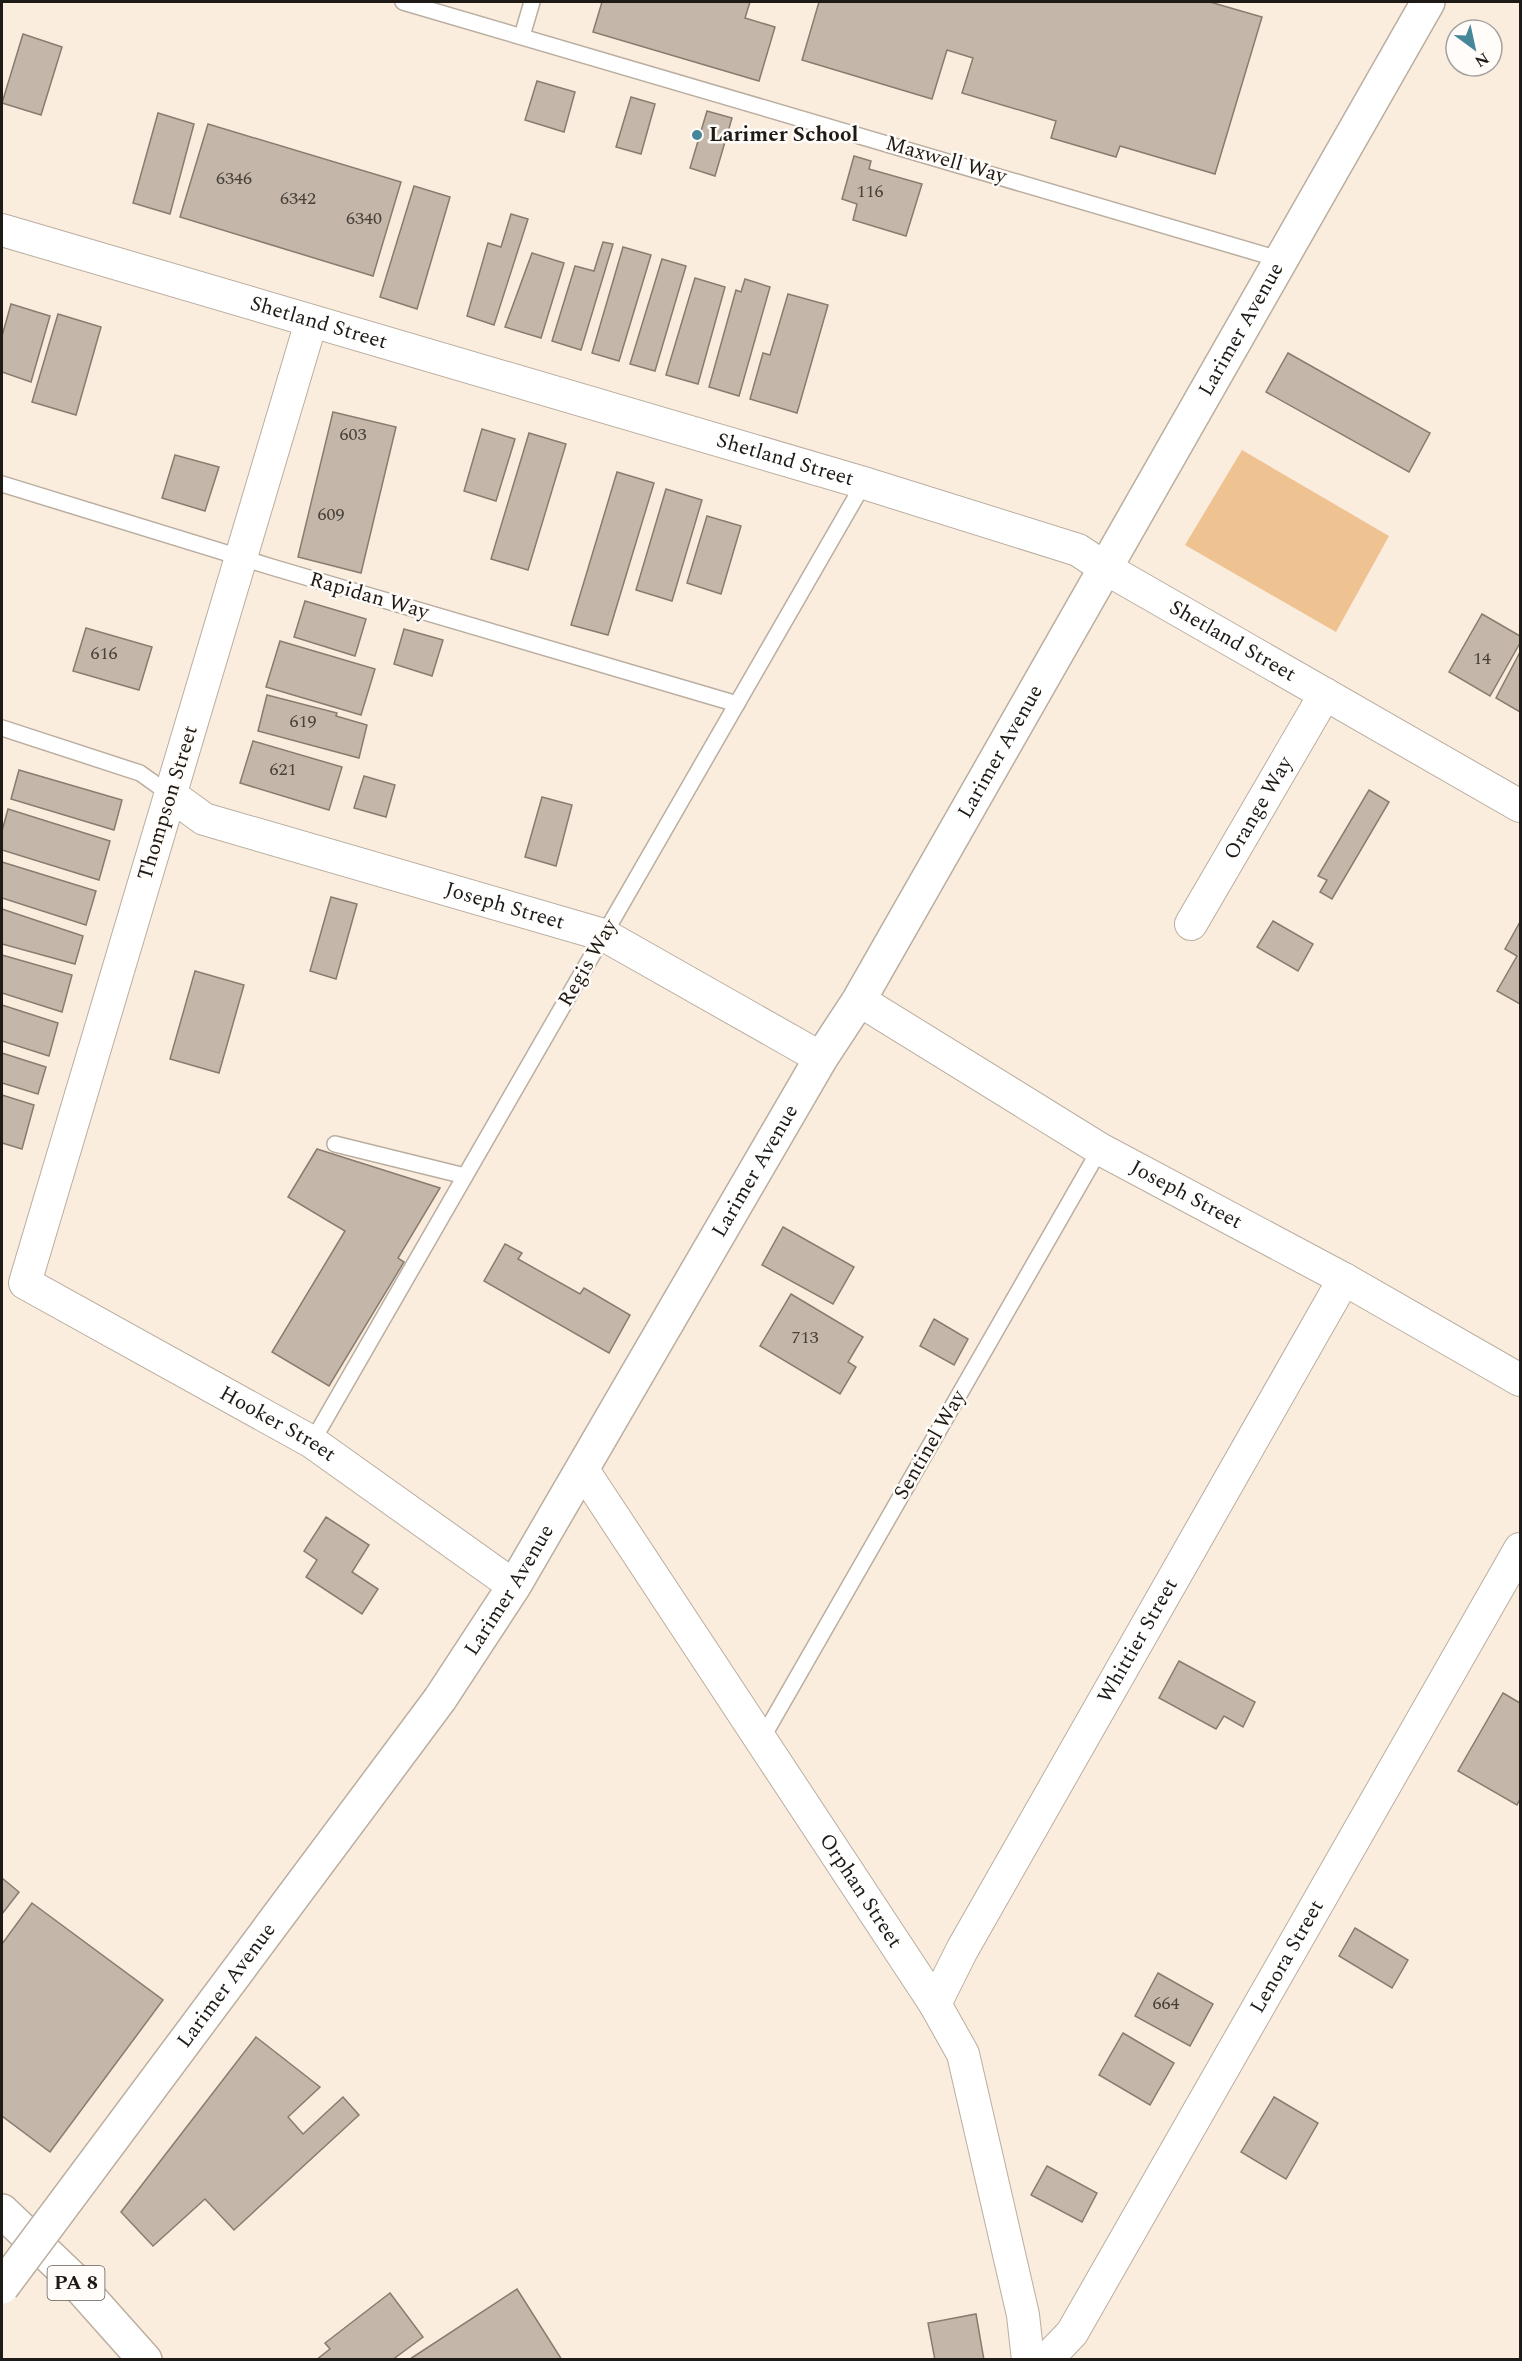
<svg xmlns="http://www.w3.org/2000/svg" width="1522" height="2361" font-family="Spectral,serif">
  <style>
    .green { fill: #efc292 }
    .building { fill: #c4b7a9; stroke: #887c6f; stroke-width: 1.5 }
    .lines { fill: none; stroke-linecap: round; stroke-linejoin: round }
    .lane-casing { stroke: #baaea0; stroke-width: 18 }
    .street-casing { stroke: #baaea0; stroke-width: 34 }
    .secondary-casing { stroke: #baaea0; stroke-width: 36 }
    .highway-casing { stroke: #baaea0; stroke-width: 36 }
    .lane { stroke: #fff; stroke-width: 15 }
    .street { stroke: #fff; stroke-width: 32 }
    .secondary { stroke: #fff; stroke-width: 33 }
    .highway { stroke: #fff; stroke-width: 33 }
    .secondary-bridge-casing { stroke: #baaea0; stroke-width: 36; stroke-linecap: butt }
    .secondary-bridge { stroke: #fff; stroke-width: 33 }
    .poi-dot { fill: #458699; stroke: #fffcf9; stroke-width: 2 }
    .labels { text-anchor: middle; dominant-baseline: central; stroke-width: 5; stroke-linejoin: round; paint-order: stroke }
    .number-label { font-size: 18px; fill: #48413a }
    .shield { fill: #fffcf9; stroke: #625e59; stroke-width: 1.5 }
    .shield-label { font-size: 20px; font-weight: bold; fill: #1e1a15 }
    .poi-label { font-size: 21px; font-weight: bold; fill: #1e1a15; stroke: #fffcf9; text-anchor: start }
    .street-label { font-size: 21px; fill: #1e1a15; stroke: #fffcf9 }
  </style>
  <rect width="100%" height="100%" fill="#faedde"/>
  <!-- green -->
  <path class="green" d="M1242 450 1389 536 1336 632 1185 545Z"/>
  <!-- building -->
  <g class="building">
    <path d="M602 2H750L745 18 775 27 759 81 593 32Z"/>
    <path d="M819 2H1210L1262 17 1215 174 1120 146 1116 157 1051 138 1056 121 962 93 973 58 947 50 932 99 802 60Z"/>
    <path d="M23 34 62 47 41 115 2 103Z"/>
    <path d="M537 81 575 92 564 132 525 120Z"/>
    <path d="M631 97 655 104 641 154 616 147Z"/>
    <path d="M707 111 732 118 715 176 690 168Z"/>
    <path d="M158 113 194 124 170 214 133 203Z"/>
    <path d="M208 124 401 182 373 276 180 217Z"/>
    <path d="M854 156 871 161 869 169 922 184 906 236 853 220 857 204 842 199Z"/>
    <path d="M414 186 450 197 417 309 380 297Z"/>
    <path d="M511 214 528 219 494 325 467 316 488 243 501 247Z"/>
    <path d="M603 242 613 244 581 350 552 341 575 266 594 271Z"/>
    <path d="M623 247 651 255 619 361 592 353Z"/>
    <path d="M532 253 564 263 541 338 505 327Z"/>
    <path d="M662 259 686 266 655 371 630 364Z"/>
    <path d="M695 278 725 287 698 384 666 375Z"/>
    <path d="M745 279 770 287 739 396 709 387 736 290 741 292Z"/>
    <path d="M788 294 828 305 797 413 750 399 763 353 770 355Z"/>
    <path d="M11 304 50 316 31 382 2 372V336Z"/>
    <path d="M58 314 101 327 76 415 32 402Z"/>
    <path d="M1288 353 1430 433 1409 472 1266 392Z"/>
    <path d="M333 412 396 427 361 573 298 557Z"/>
    <path d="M482 429 515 439 496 501 464 491Z"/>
    <path d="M529 433 566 444 528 570 491 559Z"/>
    <path d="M175 455 219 467 205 511 162 498Z"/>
    <path d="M617 472 654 483 608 635 571 625Z"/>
    <path d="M666 489 702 500 672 601 636 590Z"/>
    <path d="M707 516 741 526 721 594 687 583Z"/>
    <path d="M305 601 366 619 355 656 294 637Z"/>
    <path d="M1482 614 1520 636V643L1490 696 1449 672Z"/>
    <path d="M86 628 152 647 139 690 73 671Z"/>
    <path d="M404 629 443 640 432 676 394 664Z"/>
    <path d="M280 641 375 669 361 715 266 687Z"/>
    <path d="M1520 652V712L1496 698Z"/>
    <path d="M267 695 337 713 336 716 367 725 359 758 258 731Z"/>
    <path d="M253 741 342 767 329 810 240 783Z"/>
    <path d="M19 770 122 800 114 830 11 799Z"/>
    <path d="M364 776 395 785 386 817 354 808Z"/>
    <path d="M1369 790 1389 802 1332 899 1320 892 1327 880 1318 876Z"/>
    <path d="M542 797 572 805 556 866 525 857Z"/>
    <path d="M8 809 110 841 99 880 2 850V831Z"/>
    <path d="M2 862 96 891 86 925 2 898Z"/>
    <path d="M331 897 357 904 336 979 310 971Z"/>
    <path d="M2 909 83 936 75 964 2 944Z"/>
    <path d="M1273 921 1313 944 1298 971 1257 947Z"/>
    <path d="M1520 922V1004L1497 991 1517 956 1505 949Z"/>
    <path d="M2 955 72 975 62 1012 2 993Z"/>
    <path d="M195 971 244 985 219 1073 170 1059Z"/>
    <path d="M2 1005 58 1023 49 1056 2 1041Z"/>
    <path d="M2 1053 46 1067 38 1094 2 1083Z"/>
    <path d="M2 1095 34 1105 22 1149 2 1143Z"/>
    <path d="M317 1149 440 1188 398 1258 404 1262 329 1386 272 1352 345 1231 288 1197Z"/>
    <path d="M783 1227 854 1267 833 1304 762 1265Z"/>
    <path d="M505 1244 522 1253 518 1259 580 1294 584 1288 630 1315 609 1353 484 1281Z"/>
    <path d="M791 1294 863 1337 848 1362 856 1367 840 1394 760 1346Z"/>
    <path d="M934 1319 968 1339 954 1365 920 1346Z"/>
    <path d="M326 1517 369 1545 352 1572 378 1589 362 1614 306 1577 317 1560 304 1551Z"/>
    <path d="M1179 1661 1255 1702 1243 1727 1224 1716 1216 1729 1159 1698Z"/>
    <path d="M1503 1693 1520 1703V1799L1517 1805 1458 1771Z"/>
    <path d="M2 1878 19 1892 2 1914Z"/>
    <path d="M32 1903 163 2000 50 2152 2 2116V1944Z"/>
    <path d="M1355 1928 1408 1960 1392 1988 1339 1956Z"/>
    <path d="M1158 1973 1213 2004 1190 2046 1135 2016Z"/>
    <path d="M1123 2033 1174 2063 1150 2105 1099 2075Z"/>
    <path d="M256 2037 320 2087 288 2117 303 2134 343 2097 359 2115 234 2230 205 2199 153 2246 121 2212Z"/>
    <path d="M1274 2097 1318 2123 1286 2179 1241 2152Z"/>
    <path d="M1047 2166 1097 2193 1082 2222 1031 2195Z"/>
    <path d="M517 2289 562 2360H410V2359Z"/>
    <path d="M390 2293 423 2337 392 2360H316L330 2349 325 2343Z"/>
    <path d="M976 2314 984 2360H935L928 2323Z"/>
  </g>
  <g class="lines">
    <!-- lane casing -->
    <g class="lane-casing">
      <g id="lane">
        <path d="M403 2 1282 260"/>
        <path d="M522 36 532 2"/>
        <path d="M2 484 275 568 737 704"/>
        <path d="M2 728 140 773 171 795"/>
        <path d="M335 1144 465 1176"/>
        <path d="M312 1442 864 483"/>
        <path d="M760 1742 1100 1149"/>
      </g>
    </g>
    <!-- street casing -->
    <g class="street-casing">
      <g id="street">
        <path id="s1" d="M2 230 864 483 1078 550 1105 568 1520 806"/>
        <path id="s2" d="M311 322 25 1283 312 1442 514 1586"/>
        <path id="s3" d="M171 795 204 819 604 935 821 1058"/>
        <path id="s4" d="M1191 924 1325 694"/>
        <path id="s5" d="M859 1000 1100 1149 1344 1279 1520 1380"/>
        <path id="s6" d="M583 1470 935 2004 963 2054 1023 2315 1028 2360"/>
        <path id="s7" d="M935 2004 962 1950 1344 1279"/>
        <path id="s8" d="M1046 2360 1072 2333 1520 1549"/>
      </g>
    </g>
    <!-- secondary casing -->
    <g class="secondary-casing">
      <g id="secondary">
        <path id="s9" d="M440 1699 514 1586 821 1058 859 1000 1428 2"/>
      </g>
    </g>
    <!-- highway casing -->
    <g class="highway-casing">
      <path id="highway" d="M2 2211 72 2278 145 2360"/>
    </g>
    <!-- lane -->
    <use href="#lane" class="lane"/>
    <!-- street -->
    <use href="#street" class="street"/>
    <!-- secondary -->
    <use href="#secondary" class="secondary"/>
    <!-- highway -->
    <use href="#highway" class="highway"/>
    <!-- secondary-bridge casing -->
    <g class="secondary-bridge-casing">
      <g id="secondary-bridge">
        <path id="s10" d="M2 2287 440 1699"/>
      </g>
    </g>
    <!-- secondary-bridge -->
    <use href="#secondary-bridge" class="secondary-bridge"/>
  </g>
  <!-- markers -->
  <circle class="poi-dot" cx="697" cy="135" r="6"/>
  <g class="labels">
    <!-- number labels -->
    <g class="number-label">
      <text x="234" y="178">6346</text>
      <text x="870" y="191">116</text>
      <text x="298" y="198">6342</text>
      <text x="364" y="218">6340</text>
      <text x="353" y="434">603</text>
      <text x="331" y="514">609</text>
      <text x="104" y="653">616</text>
      <text x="1482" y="658">14</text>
      <text x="303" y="721">619</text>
      <text x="283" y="769">621</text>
      <text x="805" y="1337">713</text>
      <text x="1166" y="2003">664</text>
    </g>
    <!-- shield labels -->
    <rect class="shield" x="47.5" y="2266" width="57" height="34" rx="4.5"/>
    <g class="shield-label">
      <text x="76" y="2283">PA 8</text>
    </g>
    <!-- poi labels -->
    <g class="poi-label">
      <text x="709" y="135">Larimer School</text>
    </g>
    <!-- street labels -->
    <g class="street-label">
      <text transform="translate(946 160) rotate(16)">Maxwell Way</text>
      <text stroke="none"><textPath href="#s1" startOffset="330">Shetland Street</textPath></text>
      <text stroke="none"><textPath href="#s9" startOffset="1587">Larimer Avenue</textPath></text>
      <text stroke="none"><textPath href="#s1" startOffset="816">Shetland Street</textPath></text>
      <text transform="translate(369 596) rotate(16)">Rapidan Way</text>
      <text stroke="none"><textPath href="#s1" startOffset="1302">Shetland Street</textPath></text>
      <text stroke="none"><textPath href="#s9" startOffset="1101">Larimer Avenue</textPath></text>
      <text transform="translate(168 803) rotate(-73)">Thompson Street</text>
      <text stroke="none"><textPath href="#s4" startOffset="134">Orange Way</textPath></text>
      <text stroke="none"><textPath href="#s3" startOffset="354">Joseph Street</textPath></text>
      <text transform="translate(588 963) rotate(-60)">Regis Way</text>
      <text stroke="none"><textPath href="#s9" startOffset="615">Larimer Avenue</textPath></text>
      <text stroke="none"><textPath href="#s5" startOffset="381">Joseph Street</textPath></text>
      <text stroke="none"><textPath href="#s2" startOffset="1292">Hooker Street</textPath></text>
      <text transform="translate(930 1445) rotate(-60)">Sentinel Way</text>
      <text stroke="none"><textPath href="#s9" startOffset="129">Larimer Avenue</textPath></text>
      <text stroke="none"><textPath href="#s7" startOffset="416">Whittier Street</textPath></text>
      <text stroke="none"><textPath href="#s6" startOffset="504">Orphan Street</textPath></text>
      <text stroke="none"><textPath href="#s8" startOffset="471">Lenora Street</textPath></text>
      <text stroke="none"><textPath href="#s10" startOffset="376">Larimer Avenue</textPath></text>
    </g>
  </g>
  <!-- border -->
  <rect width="1522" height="2361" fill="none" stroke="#1e1a15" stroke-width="6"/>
  <!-- north arrow -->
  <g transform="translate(1474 48) rotate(147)"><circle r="28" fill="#fffcf9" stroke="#a5a29e" stroke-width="1.5"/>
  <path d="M0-4.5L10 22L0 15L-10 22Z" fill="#458699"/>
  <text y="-9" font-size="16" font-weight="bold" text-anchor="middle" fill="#1e1a15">N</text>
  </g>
</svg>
